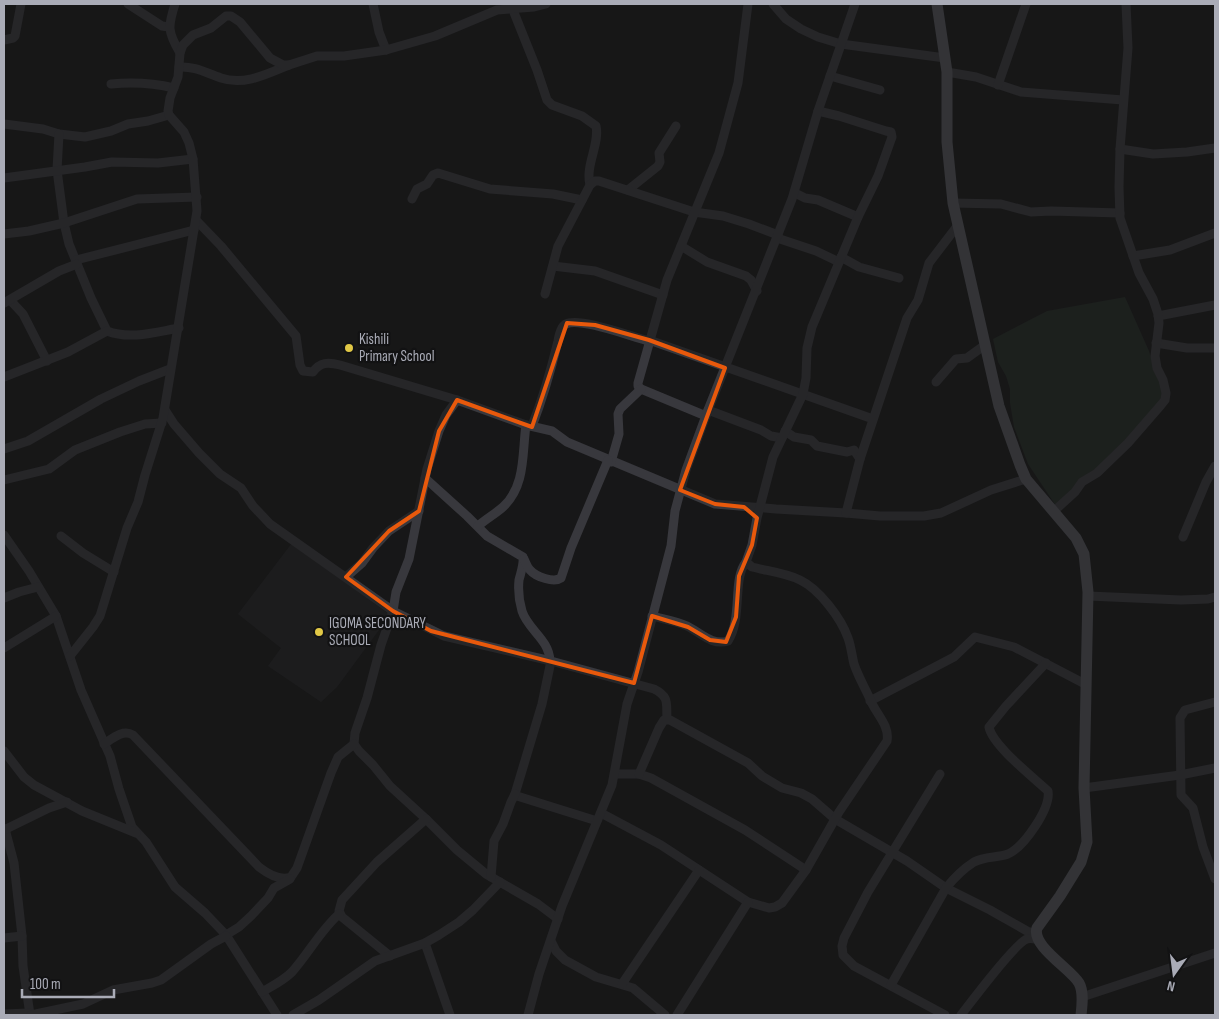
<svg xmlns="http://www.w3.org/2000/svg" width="1219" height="1019" font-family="'Sofia Sans Condensed',sans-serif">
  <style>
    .built { fill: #232325 }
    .green { fill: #232a25 }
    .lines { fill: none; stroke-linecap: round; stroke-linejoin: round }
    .minor { stroke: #38383d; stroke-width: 9 }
    .major { stroke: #54555c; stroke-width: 11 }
    .marked { fill: none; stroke: #e8590c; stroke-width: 4; stroke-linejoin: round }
    .poi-dot { fill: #e1c846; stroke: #121213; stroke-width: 2 }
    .labels { text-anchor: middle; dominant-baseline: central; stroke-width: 4.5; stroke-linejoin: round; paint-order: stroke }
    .poi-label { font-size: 15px; fill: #aaacb7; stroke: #121213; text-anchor: start }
  </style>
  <rect width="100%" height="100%" fill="#171718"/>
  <!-- built -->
  <path class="built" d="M292 543 390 615 337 687 321 702 268 666 281 648 238 614Z"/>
  <!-- green -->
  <path class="green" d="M1125 297 1149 351 1153 365 1166 398 1134 438 1096 469C1083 474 1067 498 1058 509L1028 464 1014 427 1010 403V389L1006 376 998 362 993 339 1047 311Z"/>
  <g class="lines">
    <!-- minor -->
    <g class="minor">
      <path d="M128 4 162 26 169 27"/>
      <path d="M175 4C168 26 167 31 180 53"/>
      <path d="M373 4 379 32 386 50"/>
      <path d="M773 4 786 19 801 29 818 37 841 44 945 58"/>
      <path d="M513 10 537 70 547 100 552 105 582 116 596 126C600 144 585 165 590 185"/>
      <path d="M4 40 13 38 15 36 21 4"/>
      <path d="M179 67C195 66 206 73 221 78 244 86 267 74 289 65"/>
      <path d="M947 72 976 77 1021 92 1123 100"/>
      <path d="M830 76 880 90"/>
      <path d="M111 84C133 82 153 83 174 88"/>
      <path d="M998 85 1026 4"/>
      <path d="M4 124 43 129 59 134 85 137 111 131 128 124 148 121 169 115"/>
      <path d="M59 134 57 170 64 223 69 244 91 298 107 331C130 340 156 332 179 328"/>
      <path d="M1120 149 1153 154 1187 152 1215 148"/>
      <path d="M4 178 85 167 112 162 158 163 193 159"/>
      <path d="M628 190 658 166 660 162 659 153 676 126"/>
      <path d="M795 193 805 198 818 200 858 217"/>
      <path d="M412 199 417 189 427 184 433 175 438 173 490 189 553 194 582 200"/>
      <path d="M953 203 1001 204 1031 212 1051 211 1120 213"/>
      <path d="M196 220 221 246 296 336 300 365 303 371 313 372C320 362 328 362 340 365L457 400 526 425 552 431 567 442 715 504 776 509 846 513 880 516H924L941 513 991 490 1026 479"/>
      <path d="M4 234 29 231 64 223 137 199 197 197"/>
      <path d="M777 238 816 251 839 262"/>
      <path d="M681 246 707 262 746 276 751 280 757 291"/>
      <path d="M1133 256 1170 250 1215 233"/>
      <path d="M841 257 859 267 899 278"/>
      <path d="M76 260 194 230"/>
      <path d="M553 266 595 271 663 295"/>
      <path d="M545 294 558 246 590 185 595 181H599L694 212 723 216 749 224 778 235"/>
      <path d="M10 300 23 314 47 361"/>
      <path d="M4 303 59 271 77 264"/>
      <path d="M1158 316 1215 305"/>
      <path d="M649 340 873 419"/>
      <path d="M1156 343 1187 348H1215"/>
      <path d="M4 377 68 352 107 331"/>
      <path d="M936 382 956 359 967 358 985 345"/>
      <path d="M457 400 446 415 439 431 427 469 409 559 396 592 393 611 381 645 367 698 355 733 354 744 359 751 373 765 390 786 426 819 457 850 486 874 538 904 558 919"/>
      <path d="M165 410 174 424 199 453 220 474 241 488 253 506 270 524 393 611 444 636 551 661 654 689C670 697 666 704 667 719"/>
      <path d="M708 410 761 430 771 436 782 438"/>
      <path d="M706 416 641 389 638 386V383L667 280 719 153 738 83 748 4"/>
      <path d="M532 426C543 398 551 370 558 341 559 335 561 326 566 324 580 317 632 337 649 341"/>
      <path d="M785 431 794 437 811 440 817 446 847 452 854 450 860 459"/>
      <path d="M4 449 28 441 101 399 139 381 170 369"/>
      <path d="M611 462 619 434 618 414 620 409 641 389"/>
      <path d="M425 478 467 516 487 536 523 557C524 564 521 572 519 580 518 590 519 601 522 611 528 630 549 639 550 661"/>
      <path d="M4 480 49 469 75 450 120 432 145 424 162 423"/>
      <path d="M1054 511 1075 492 1082 482 1097 473 1128 443 1161 405 1165 400 1166 393 1163 380 1157 368 1155 356 1159 323 1158 314 1153 299 1139 273 1120 218 1119 187 1120 149 1128 48 1126 4"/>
      <path d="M846 513 860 459 907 318 918 300 929 263 958 225"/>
      <path d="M478 526C486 519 495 514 503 507 526 486 522 453 526 425"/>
      <path d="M4 535 29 571 56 616 81 690 110 756 119 789 132 827 146 842 175 887 205 913 226 935 277 1015"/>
      <path d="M61 536 83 553 114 572"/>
      <path d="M1183 537 1206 482 1215 466"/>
      <path d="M524 559C526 563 527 567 530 570 536 577 554 583 561 578L571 548 608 460"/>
      <path d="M346 577 362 563 373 548 389 531 419 511"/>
      <path d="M1088 596 1181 600 1208 599 1215 597"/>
      <path d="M4 598 19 592 38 587"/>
      <path d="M652 616C663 619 677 621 687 626 701 633 712 646 728 641 743 618 732 579 746 562"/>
      <path d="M4 648 56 616"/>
      <path d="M70 656 93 627 100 616 127 528 138 502 145 475 163 418 197 211 193 159 189 143 184 132 169 115 168 111 170 98 178 77 180 53 183 45 193 35 211 28 226 16H231L240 22 270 58 283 65H289L317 56H344L386 50 435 36 497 10 534 7 546 4"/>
      <path d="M551 661 542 704 515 794 517 796 597 821"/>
      <path d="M870 701 954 657 975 637 1014 647 1085 684"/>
      <path d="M1215 702 1185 710 1180 718 1181 795 1193 808 1203 847 1215 879"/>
      <path d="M104 744C113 738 123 729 133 735L259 867C268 874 280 881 291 877L297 868 331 773 338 757 354 744"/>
      <path d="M4 751 24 777 34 785 82 811 136 833"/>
      <path d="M615 774H639L651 778 745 830 806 870"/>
      <path d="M639 774 659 728 664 720H670L748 763 762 776 782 788 801 793 812 799 835 819 907 861 946 888 990 910 1027 931 1036 934"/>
      <path d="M940 774 868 892 844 938 842 946 843 955 854 966 945 1015"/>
      <path d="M1084 788 1180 775 1215 768"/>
      <path d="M601 813 661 845 748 902 769 908 775 907 782 903 806 870 839 812 887 741C890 725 875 713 870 699 865 688 858 676 854 664 852 656 851 646 848 638 841 618 819 589 800 580 786 573 767 571 752 567L746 562 752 545 757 518 773 457 803 394 806 378 807 348 812 327 858 217 878 176 892 137 891 132 886 131 839 116 818 111"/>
      <path d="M5 829 14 863 22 936 23 966 30 1015"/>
      <path d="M4 830 49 808 67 802"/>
      <path d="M491 877 494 841 503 824 511 802 515 794"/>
      <path d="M226 935 239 927 251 916 268 898 274 888 290 879"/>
      <path d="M4 938 22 936"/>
      <path d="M551 941 556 951 565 960 596 977 633 988 665 1015"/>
      <path d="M425 943 450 1015"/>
      <path d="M390 956 342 917 339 911 342 900 377 862 426 819"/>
      <path d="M622 984 699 870"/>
      <path d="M891 985 946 888C954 878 963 869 974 862 985 856 997 858 1008 854 1024 847 1051 808 1048 791 1034 778 992 745 989 727L1006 706 1046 663"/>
      <path d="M262 992C272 986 283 981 292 972 309 953 320 931 339 914"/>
      <path d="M1082 997 1215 953"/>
      <path d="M4 1014 29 1013"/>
      <path d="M31 1015 83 1004 113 990 152 983 161 980 211 944 226 936"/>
      <path d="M293 1015 319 1000 375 961 425 943 439 935 459 922 473 910 500 882"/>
      <path d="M528 1015 539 974 562 906 612 785 627 704 638 672 671 546 675 511 686 470 708 410 792 199 818 111 855 4"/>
      <path d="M677 1015 748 902"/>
      <path d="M961 1015C971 1002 1015 943 1027 939 1030 938 1035 939 1038 940"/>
    </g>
    <!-- major -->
    <path class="major" d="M937 4 947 72V142L953 203 999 406 1020 465 1026 479 1076 538 1084 554 1088 592 1084 788 1087 842 1081 862 1060 896 1037 928C1031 946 1071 969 1079 983 1084 992 1082 1006 1081 1015"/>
  </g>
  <!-- marked area -->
  <path d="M0 0H1219V1019H0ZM567 323 595 325 649 340 725 368 680 490 715 504 744 507 757 518 752 545 739 576 736 617 726 642 710 640 688 627 652 616 634 683 431 631 393 611 346 577 389 531 419 511 439 431 457 400 532 427Z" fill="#171718" fill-opacity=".55" fill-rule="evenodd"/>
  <path class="marked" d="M567 323 595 325 649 340 725 368 680 490 715 504 744 507 757 518 752 545 739 576 736 617 726 642 710 640 688 627 652 616 634 683 431 631 393 611 346 577 389 531 419 511 439 431 457 400 532 427Z"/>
  <!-- markers -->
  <g class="poi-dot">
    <circle cx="349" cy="348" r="5"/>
    <circle cx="319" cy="632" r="5"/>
  </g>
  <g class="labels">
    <!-- poi labels -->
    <g class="poi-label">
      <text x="359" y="339">Kishili<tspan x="359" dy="17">Primary School</tspan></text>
      <text x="329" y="623">IGOMA SECONDARY<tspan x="329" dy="17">SCHOOL</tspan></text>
    </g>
  </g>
  <!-- border -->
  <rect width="1219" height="1019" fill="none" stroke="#aaacb7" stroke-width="10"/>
  <!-- north arrow -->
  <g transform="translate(1174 974) rotate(194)" stroke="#121213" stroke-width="4" paint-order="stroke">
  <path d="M0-4L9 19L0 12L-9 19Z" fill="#aaacb7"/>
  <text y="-8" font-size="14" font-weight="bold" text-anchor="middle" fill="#aaacb7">N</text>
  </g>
  <!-- scale -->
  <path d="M22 989v8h92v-8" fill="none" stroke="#aaacb7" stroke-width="2.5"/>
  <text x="30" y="989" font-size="15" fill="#aaacb7" stroke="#121213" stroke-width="4" paint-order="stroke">100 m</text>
</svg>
